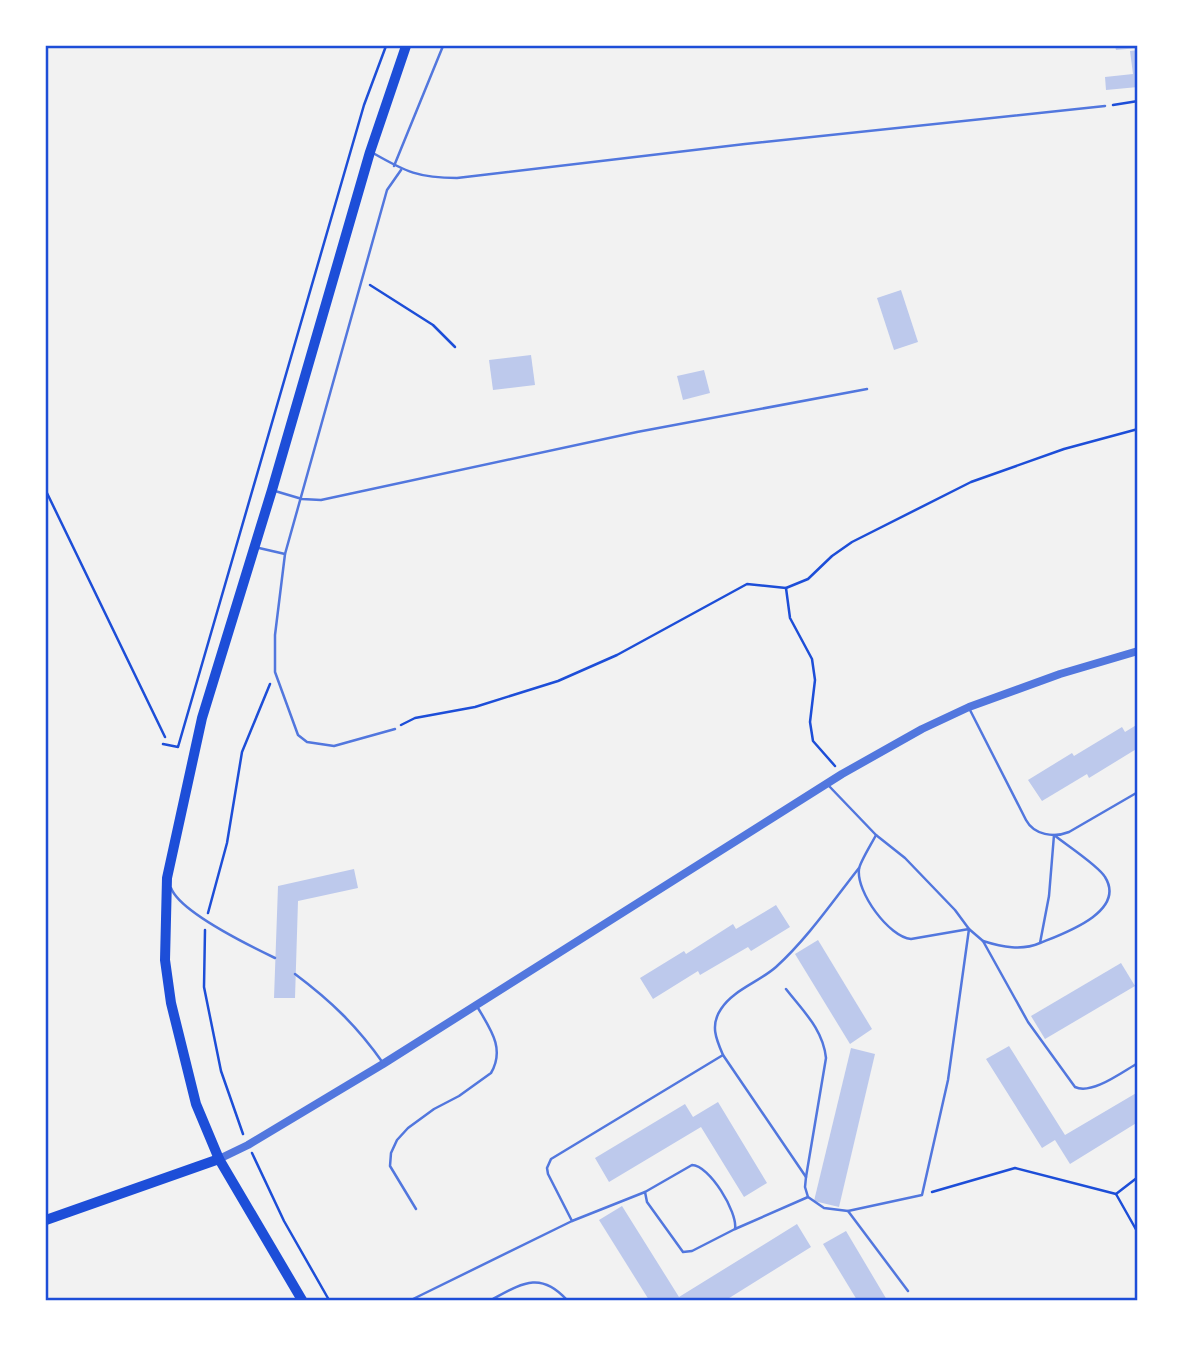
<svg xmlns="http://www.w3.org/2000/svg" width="1183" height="1346" font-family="Lato,sans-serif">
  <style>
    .building { fill: #bdc9ec }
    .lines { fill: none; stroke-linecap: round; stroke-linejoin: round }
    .path { stroke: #1d4ed8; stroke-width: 2.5 }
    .service { stroke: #5277de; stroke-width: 2.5 }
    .tertiary { stroke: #5277de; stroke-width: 8 }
    .primary { stroke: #1d4ed8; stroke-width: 10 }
    .neatline { fill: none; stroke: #1d4ed8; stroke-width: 2.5 }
  </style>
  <rect width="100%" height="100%" fill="#f2f2f2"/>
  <!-- building -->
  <g class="building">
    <path d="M1115 46H1138V48L1116 50Z"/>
    <path d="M1138 50V87L1106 90 1105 77 1133 74 1130 51Z"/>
    <path d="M901 290 918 342 894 350 877 298Z"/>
    <path d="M531 355 535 385 493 390 489 360Z"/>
    <path d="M704 370 710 393 683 400 677 376Z"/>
    <path d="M1138 724V748L1089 778 1087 774 1042 801 1028 780 1072 753 1074 756 1122 727 1125 732Z"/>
    <path d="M354 869 358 888 298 901 295 998H274L278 886Z"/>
    <path d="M776 905 790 927 751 951 748 947 700 975 698 971 653 999 640 978 684 951 686 954 733 924 736 929Z"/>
    <path d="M818 940 872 1029 850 1044 795 954Z"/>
    <path d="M1121 963 1135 986 1045 1039 1031 1016Z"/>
    <path d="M1009 1046 1065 1135 1138 1092V1122L1070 1164 1055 1140 1042 1148 986 1059Z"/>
    <path d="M851 1048 875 1054 839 1207 814 1201Z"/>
    <path d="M718 1102 767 1183 744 1197 701 1127 609 1182 595 1158 685 1104 693 1117Z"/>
    <path d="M622 1206 679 1297 797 1224 811 1247 726 1300H649L599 1220Z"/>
    <path d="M846 1231 887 1300H857L823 1244Z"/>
  </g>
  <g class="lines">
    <!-- path -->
    <g class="path">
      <path d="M1113 105 1138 101"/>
      <path d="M370 285 433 325 455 347"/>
      <path d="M46 491 165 737"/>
      <path d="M786 588 790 618 812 659 815 680 810 722 813 741 835 766"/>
      <path d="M401 725 415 718 475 707 558 681 617 655 747 584 786 588 808 579 832 556 852 542 971 482 1064 449 1138 429"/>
      <path d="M163 744 178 747 364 105 386 46"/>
      <path d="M208 913 227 843 242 752 270 684"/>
      <path d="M205 930 204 987 221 1071 243 1134"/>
      <path d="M252 1153 284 1221 329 1300"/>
      <path d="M932 1192 1015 1168 1116 1194 1138 1177"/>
      <path d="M1116 1194 1138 1233"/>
    </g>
    <!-- service -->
    <g class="service">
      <path d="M373 153C406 172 419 178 457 178L745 144 1105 106"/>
      <path d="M394 166 443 46"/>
      <path d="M275 491 302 499 321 500 637 432 867 389"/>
      <path d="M259 548 285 554 275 635V672L298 735 307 742 334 746 395 729"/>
      <path d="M285 554 387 190 401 170"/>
      <path d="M970 710 1026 820C1034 835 1054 838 1069 832L1138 792"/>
      <path d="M829 786 876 835 905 858 955 910 969 929 983 941 1028 1022 1075 1087C1092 1095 1122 1072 1138 1063"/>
      <path d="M171 888C180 912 250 946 275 958"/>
      <path d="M983 941C1002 947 1022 951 1040 943 1062 934 1127 912 1105 877 1099 866 1065 844 1054 835L1049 896 1040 943"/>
      <path d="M295 974C331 1001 357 1026 383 1063"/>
      <path d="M806 1177 723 1055C716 1039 710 1025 721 1009 733 990 759 982 776 967 807 939 833 901 859 868"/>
      <path d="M645 1192 647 1202 683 1252 692 1251 735 1229"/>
      <path d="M808 1197 824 1208 848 1211 908 1291"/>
      <path d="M416 1209 390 1166 391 1153 397 1140 408 1128 434 1109 459 1096 491 1073C505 1049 491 1030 478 1008"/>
      <path d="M848 1211 922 1195 948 1080 969 929 911 939C889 937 856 892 859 869 860 862 872 843 876 835"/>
      <path d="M572 1221 548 1174 547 1168 551 1159 723 1055"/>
      <path d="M411 1300 572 1221 645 1192 692 1165C709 1165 738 1212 735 1229L808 1197 805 1187 806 1177 826 1058C823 1029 803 1011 786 989"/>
      <path d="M491 1300C521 1284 540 1270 567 1300"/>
    </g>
    <!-- tertiary -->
    <path class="tertiary" d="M219 1159 248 1145 383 1064 842 774 922 729 969 707 1060 674 1138 651"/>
    <!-- primary -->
    <g class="primary">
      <path d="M46 1220 219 1159"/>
      <path d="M302 1300 219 1159 196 1104 171 1003 165 960 167 878 202 718 272 490 370 152 406 46"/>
    </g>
  </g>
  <!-- border -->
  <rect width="1183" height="1346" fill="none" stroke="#ffffff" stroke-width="94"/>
  <rect x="47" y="47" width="1089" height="1252" class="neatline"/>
</svg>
